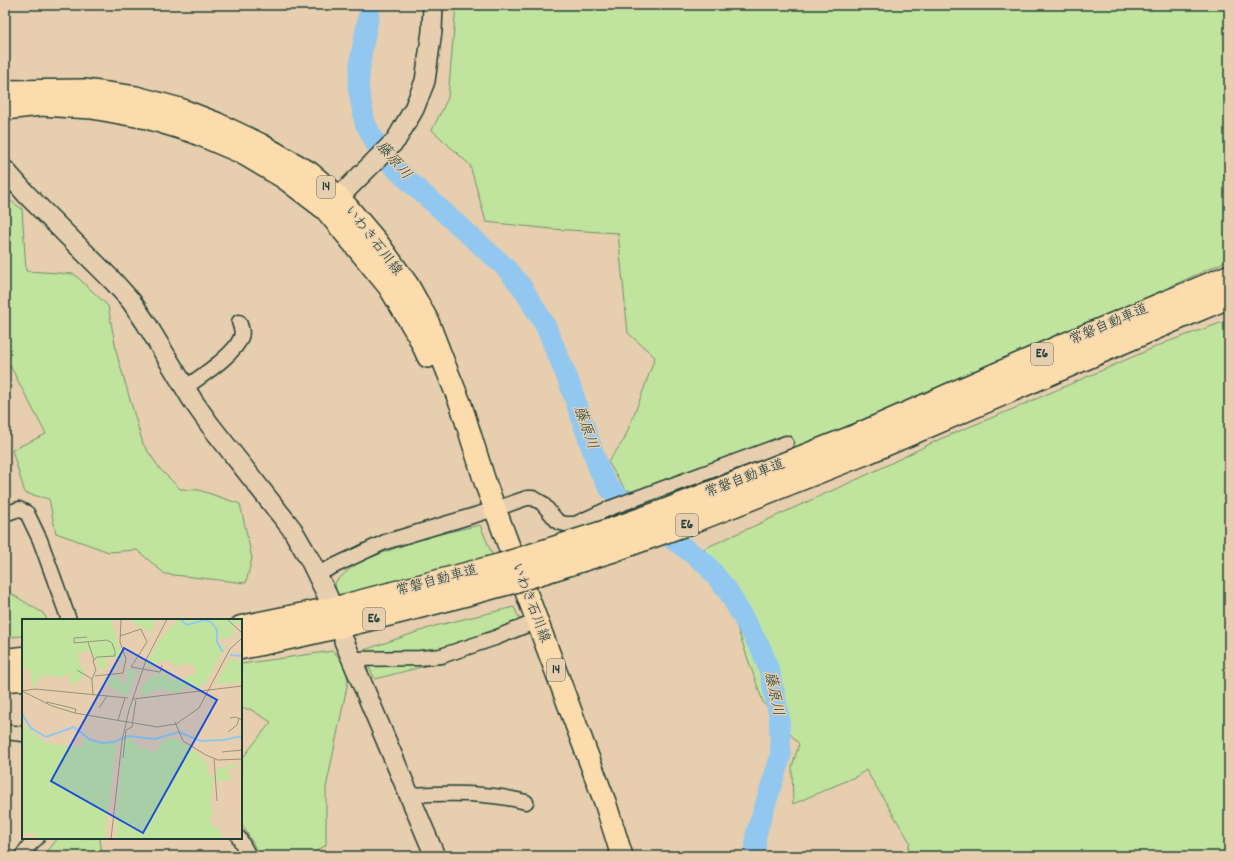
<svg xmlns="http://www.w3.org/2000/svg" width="1234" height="861" font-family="Dekko,'Klee One',sans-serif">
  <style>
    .green { fill: #c0e49e; stroke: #709069 }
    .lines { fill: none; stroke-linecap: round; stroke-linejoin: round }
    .river { stroke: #92c8f0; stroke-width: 21 }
    .street-casing { stroke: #1f3d34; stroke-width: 17 }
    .secondary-casing { stroke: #1f3d34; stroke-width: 22 }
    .primary-casing { stroke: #1f3d34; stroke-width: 24 }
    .highway-casing { stroke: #1f3d34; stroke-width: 25 }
    .street { stroke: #e6ceae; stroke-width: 14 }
    .secondary { stroke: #e6ceae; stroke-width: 19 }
    .primary { stroke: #fcdcac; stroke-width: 21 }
    .highway { stroke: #fcdcac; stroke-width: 22 }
    .highway-bridge-casing { stroke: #1f3d34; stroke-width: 25; stroke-linecap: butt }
    .highway-bridge { stroke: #fcdcac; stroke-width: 22 }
    .labels { text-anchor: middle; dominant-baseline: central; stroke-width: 3; stroke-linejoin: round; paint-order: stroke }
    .shield { fill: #e6ceae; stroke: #5b6859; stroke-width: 1 }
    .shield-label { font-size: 13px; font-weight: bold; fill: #1f3d34 }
    .street-label { font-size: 14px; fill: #1f3d34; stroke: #e6ceae }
    .water-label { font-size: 15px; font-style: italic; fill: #25443d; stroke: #e6ceae }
    .inset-river { fill: none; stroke: #92c8f0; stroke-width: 2 }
    .inset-road { fill: none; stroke: #96947d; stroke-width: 1 }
    .view { fill: #1d4ed8; fill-opacity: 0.15; stroke: #1d4ed8; stroke-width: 2 }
    .inset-edge { fill: none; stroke: #1f3d34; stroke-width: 2 }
  </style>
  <rect width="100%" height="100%" fill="#e6ceae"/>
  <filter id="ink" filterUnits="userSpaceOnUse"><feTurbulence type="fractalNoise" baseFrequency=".025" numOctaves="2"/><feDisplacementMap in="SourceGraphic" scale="8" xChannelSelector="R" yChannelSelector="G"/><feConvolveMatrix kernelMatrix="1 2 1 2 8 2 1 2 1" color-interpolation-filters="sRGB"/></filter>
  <g filter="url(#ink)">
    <!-- green -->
    <g class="green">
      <path d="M456 5H1229V259L1222 263 793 458 698 483 660 503 625 489 608 462 624 440 642 394 655 357 628 333 618 233 552 229 486 222 470 165 432 130 448 98Z"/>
      <path d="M5 197 22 209 26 271 74 274 108 306 117 355 143 444 160 469 180 489 199 490 240 504 252 558 246 583 165 574 137 550 109 552 56 533 49 499 25 493 12 450 46 434 5 356Z"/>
      <path d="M1229 320V856H906L910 842 866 770 857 776 793 804 792 767 799 744 763 702 734 619 701 550 871 473 940 439 1013 409 1167 342Z"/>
      <path d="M480 525 494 559 337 598 335 582 358 562 426 537Z"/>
      <path d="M5 590 43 613 47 620H23V636L5 637Z"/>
      <path d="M514 607 520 620 445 664 429 665 375 679 361 651 435 626Z"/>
      <path d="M333 651 346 666 348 681 326 788V845L309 856H260L241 822V760L271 722 250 709H241V664Z"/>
      <path d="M58 838H100L102 856H44Z"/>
    </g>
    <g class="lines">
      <!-- river -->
      <path class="river" d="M368 5 369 14 361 56 358 87 362 107 365 123 377 146 387 159 400 173 504 266 522 287 546 327 569 382 600 472 610 489 635 511 706 564 728 591 762 651 770 673 779 716 781 755 756 834 755 856"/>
      <!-- street casing -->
      <g class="street-casing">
        <g id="street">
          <path d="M185 388C201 376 235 355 241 337 243 332 241 327 239 322"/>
          <path d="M5 514 19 509 27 513 40 540 69 620"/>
          <path d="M317 574 385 542 495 509 527 498H533L542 503 558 522 565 524H575L610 508 786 443"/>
          <path d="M352 659 420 658 441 656 495 638 537 621"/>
          <path d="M5 732 23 734"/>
          <path d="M409 795C447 793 488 792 526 802"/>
          <path d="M239 838 249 856"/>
          <path d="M22 856 31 843 37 838"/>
        </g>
      </g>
      <!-- secondary casing -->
      <g class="secondary-casing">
        <g id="secondary">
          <path d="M5 170 27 195 113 281 131 301 146 323 193 401 210 425 292 529 310 560 328 597"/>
          <path d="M328 208 396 140 414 109 425 81 432 31 433 5"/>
          <path d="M344 641 435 856"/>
        </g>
      </g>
      <!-- primary casing -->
      <g class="primary-casing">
        <g id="primary">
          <path d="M5 91 84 90 136 97 180 109 216 123 260 144 309 172 339 197 378 243 408 285 427 319 446 368 461 405 486 485 605 802 622 856"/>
          <path d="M5 109 40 105 92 108 147 118 193 132 240 152 284 178 326 210 389 287 418 335 428 357"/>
        </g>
      </g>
      <!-- highway casing -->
      <g class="highway-casing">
        <g id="highway">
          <path d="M855 436 1063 345 1229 276"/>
          <path d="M864 454 1191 313 1229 297"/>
          <path d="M241 627 343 606 500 565"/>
          <path d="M241 648C330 631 418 608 506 584"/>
          <path d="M5 660 23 658"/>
          <path d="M5 680 23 679"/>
        </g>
      </g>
      <!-- street -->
      <use href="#street" class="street"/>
      <!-- secondary -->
      <use href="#secondary" class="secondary"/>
      <!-- primary -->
      <use href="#primary" class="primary"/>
      <!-- highway -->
      <use href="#highway" class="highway"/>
      <!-- highway-bridge casing -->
      <g class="highway-bridge-casing">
        <g id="highway-bridge">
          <path d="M500 565 610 530 669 509 855 436"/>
          <path d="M506 584 615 550 687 524 864 454"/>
        </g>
      </g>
      <!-- highway-bridge -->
      <use href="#highway-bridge" class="highway-bridge"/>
    </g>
  </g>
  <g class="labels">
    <!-- shield labels -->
    <g class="shield">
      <rect x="317" y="176" width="18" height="22" rx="3"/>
      <rect x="1031" y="343" width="22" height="22" rx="3"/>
      <rect x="676" y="514" width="22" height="22" rx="3"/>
      <rect x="363" y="608" width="22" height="22" rx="3"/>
      <rect x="547" y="659" width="18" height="22" rx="3"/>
    </g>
    <g class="shield-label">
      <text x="326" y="187">14</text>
      <text x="1042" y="354">E6</text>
      <text x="687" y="525">E6</text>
      <text x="374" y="619">E6</text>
      <text x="556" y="670">14</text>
    </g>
    <!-- street labels -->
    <g class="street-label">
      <text transform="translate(373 241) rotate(52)">いわき石川線</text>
      <text transform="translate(1109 325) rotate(-23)">常磐自動車道</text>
      <text transform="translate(745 479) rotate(-21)">常磐自動車道</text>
      <text transform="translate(437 581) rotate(-15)">常磐自動車道</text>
      <text transform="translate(530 603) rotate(69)">いわき石川線</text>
    </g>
    <!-- water labels -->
    <g class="water-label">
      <text transform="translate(393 161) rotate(49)">藤原川</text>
      <text transform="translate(585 428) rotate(71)">藤原川</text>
      <text transform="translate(773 694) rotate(78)">藤原川</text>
    </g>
  </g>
  <!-- overview -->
  <g transform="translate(22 619)">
    <rect width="220" height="220" fill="#e6ceae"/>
    <path d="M0 0H92L89 2 102 43 97 39 85 38 84 49H75L76 44 68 31 56 35 58 45 63 54 58 61 51 66 48 64 47 54 41 58 21 56 14 64V69L10 66 8 50 0 51ZM107 0H131L132 14 114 6ZM156 0H220V6L212 3V14L208 19 194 20V25L204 26 183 65 171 71 164 67 156 74 139 70 132 71 127 76 120 75 118 72 123 64 134 55H146V60H159L174 55 172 47 163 44 153 48 149 42H138L123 49 136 23ZM207 40 220 42V63L197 65 194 64ZM111 50 115 51 105 78 85 65 84 58H97L101 66 104 65 105 52ZM0 108H5L24 124 60 128 61 118 67 122 94 123 83 220H15L13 214 0 215ZM105 119H109L118 130 122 129 133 133 142 120H155L182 139 181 143 186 144 185 152 191 160 189 184 191 194 187 202 197 211 201 220H95L94 197 102 122ZM212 145 214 148 204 153 210 158 207 161H198L196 164 192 161 195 150Z" fill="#c0e49e"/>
    <path class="inset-river" d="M158 0 165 6 182 1 189 3 195 11V23L201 33M208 36 220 37M0 95 9 109 24 118 52 108 67 120 80 124 92 123 106 117 133 120 157 113 179 122 201 121 220 117"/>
    <path class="inset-road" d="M205 0 220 14M98 17 119 10 125 23 109 48M65 18 52 19V24L85 21 90 24 93 32V37L75 38 71 42 74 51 70 60 71 76M66 23 72 41M109 48 138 53 140 46M55 51 70 60M73 57 101 54 104 40 98 23 99 0M0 72 13 70 106 79M0 72 30 87 53 94 135 108 154 105 177 89 208 30 220 19M111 80 220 67M25 85V83L54 90 53 94M77 89 85 77M208 99 214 98 220 101M96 101 103 79M153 103 161 122 184 136 196 141 220 140M206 113 215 106 217 99M200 133 220 131M101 139 104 111 110 108 114 81M192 140 195 182M89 220 100 122 107 91 124 41 145 0"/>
    <path class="view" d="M102 29 195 81 121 214 29 162Z"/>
    <rect width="220" height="220" class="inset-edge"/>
  </g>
  <!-- margin -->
  <rect width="1234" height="861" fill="none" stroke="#e6ceae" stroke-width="20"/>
  <rect x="10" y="10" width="1214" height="841" fill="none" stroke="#1f3d34" stroke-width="1.5" filter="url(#ink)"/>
</svg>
